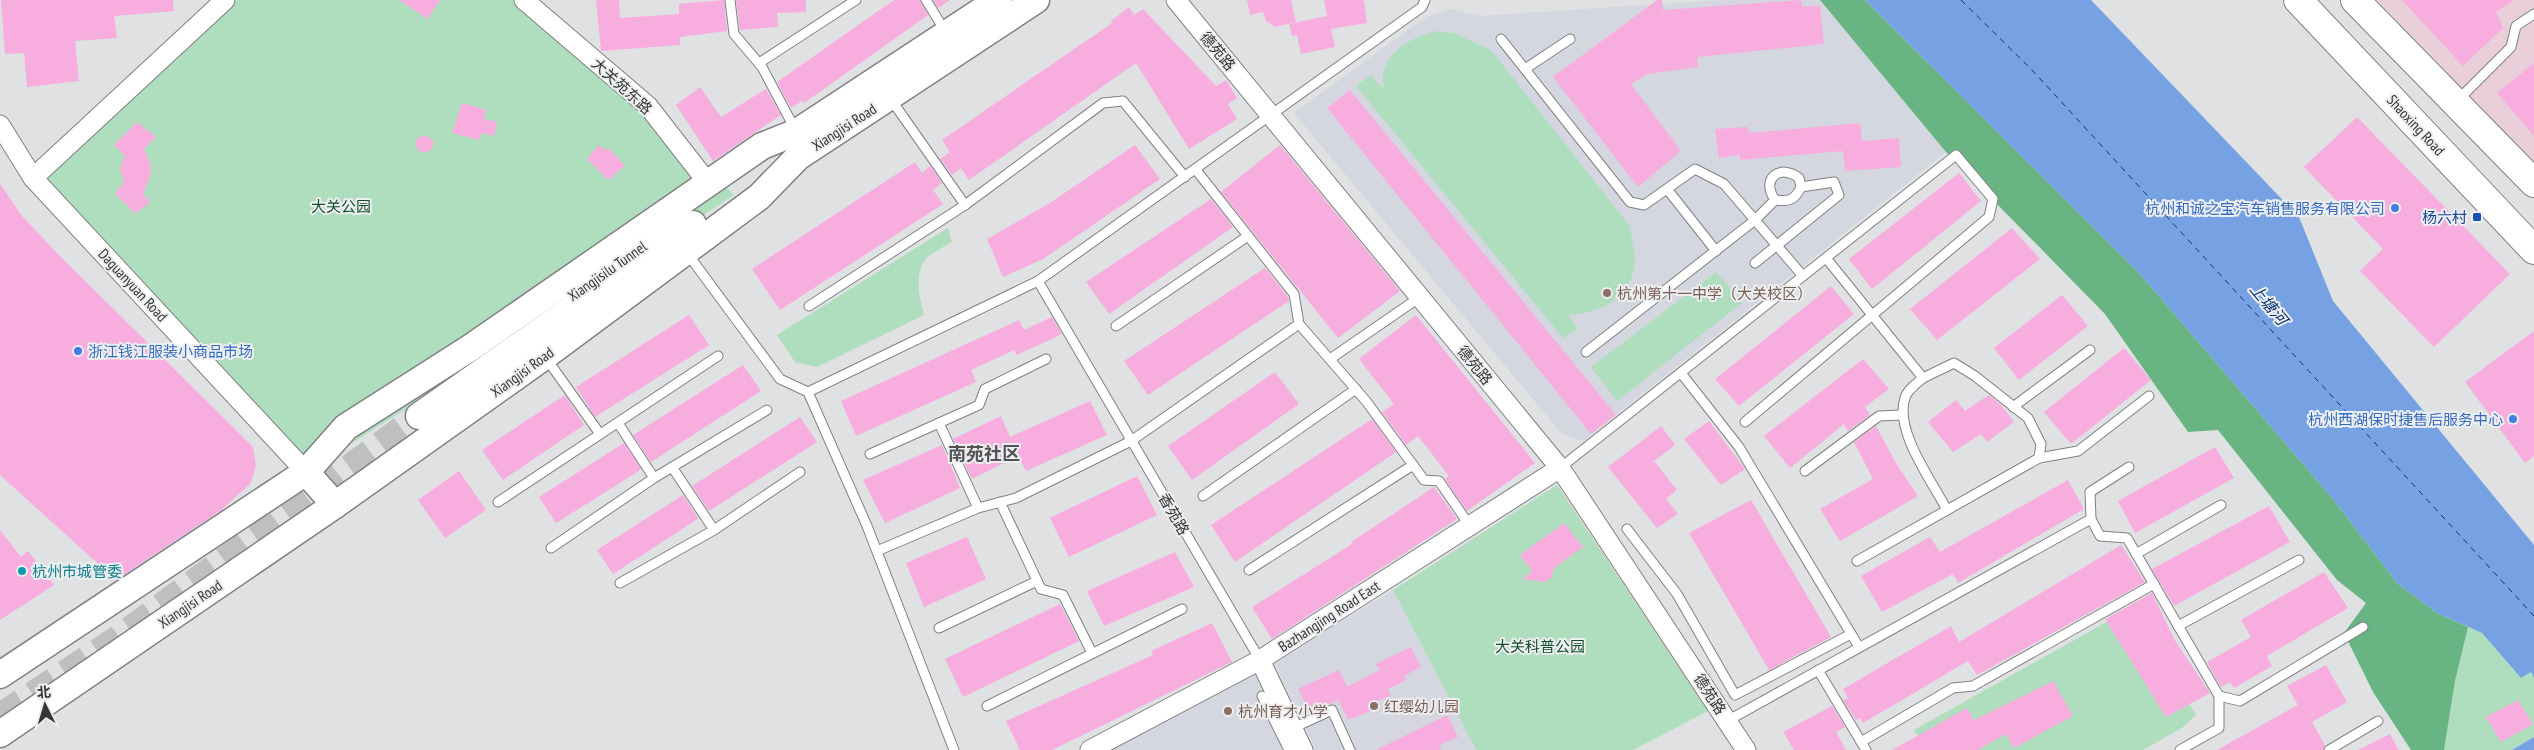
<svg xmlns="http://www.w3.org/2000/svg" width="2534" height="750" font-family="'PT Sans Narrow','Noto Sans SC',sans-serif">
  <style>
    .built { fill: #d4d7e0 }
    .industrial { fill: #e8cfd9 }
    .green { fill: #afdebe }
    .forest { fill: #68b583 }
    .water { fill: #76a2e3 }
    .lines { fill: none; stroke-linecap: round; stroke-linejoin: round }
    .ferry { stroke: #0d3670; stroke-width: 1; stroke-dasharray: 6 5; stroke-linecap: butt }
    .building { fill: #f8addf }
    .secondary-tunnel { stroke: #bebfc1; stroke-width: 26; stroke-dasharray: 26 13; stroke-linecap: butt }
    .lane-casing { stroke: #808183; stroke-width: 11 }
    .street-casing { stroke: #808183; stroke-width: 21 }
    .secondary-casing { stroke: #808183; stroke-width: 29 }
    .primary-casing { stroke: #808183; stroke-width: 30 }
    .lane { stroke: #fff; stroke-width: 9 }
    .street { stroke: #fff; stroke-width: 19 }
    .secondary { stroke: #fff; stroke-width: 26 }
    .primary { stroke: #fff; stroke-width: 28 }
    .shop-dot { fill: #3f7fe0; stroke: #edeef0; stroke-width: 2 }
    .transit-dot { fill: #1a4fb4; stroke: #edeef0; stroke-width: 2 }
    .education-dot { fill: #8d6e63; stroke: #edeef0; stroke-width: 2 }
    .culture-dot { fill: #0f9aa8; stroke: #edeef0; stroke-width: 2 }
    .labels { text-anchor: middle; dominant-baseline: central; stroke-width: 4; stroke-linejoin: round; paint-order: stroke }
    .street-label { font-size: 15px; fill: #363637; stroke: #edeef0 }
    .park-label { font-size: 15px; fill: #134e2d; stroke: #edeef0 }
    .shop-label { font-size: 15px; fill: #366cbe; stroke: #edeef0; text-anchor: end }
    .transit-label { font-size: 15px; fill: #164399; stroke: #edeef0; text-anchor: end }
    .education-label { font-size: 15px; fill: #785e54; stroke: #edeef0; text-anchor: start }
    .culture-label { font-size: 15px; fill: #0d838f; stroke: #edeef0; text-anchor: start }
    .water-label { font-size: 16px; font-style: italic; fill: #0d3670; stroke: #edeef0 }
    .quarter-label { font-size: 18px; font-weight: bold; fill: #515253; stroke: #edeef0 }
  </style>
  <rect width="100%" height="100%" fill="#e0e1e3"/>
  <!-- built -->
  <g class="built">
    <path d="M1721 0H1820L1946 152 1583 441 1562 434 1294 113 1416 24 1429 16 1451 9 1479 16Z"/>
    <path d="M1393 590 1476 750H1316L1274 662Z"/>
    <path d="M1256 672 1293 750H1108Z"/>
  </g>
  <!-- industrial -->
  <path class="industrial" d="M2377 0H2534V163Z"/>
  <!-- green -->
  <g class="green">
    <path d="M225 0H524L648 106 734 195 477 364 306 472 33 178Z"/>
    <path d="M1436 31 1454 33 1491 50 1629 225C1632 239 1636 253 1634 267 1630 299 1597 314 1568 315L1578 329 1563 338 1356 86 1371 75 1384 90C1377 55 1407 39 1436 31Z"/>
    <path d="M948 228 952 242C944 247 930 253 925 260 914 276 920 299 924 315L817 367 795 362 777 335Z"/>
    <path d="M1716 272 1742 303 1617 401 1591 367Z"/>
    <path d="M1557 485 1708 711 1633 750H1476L1393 590Z"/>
    <path d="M2133 607 2196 715 2182 728 2143 750H1926L1914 730Z"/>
    <path d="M2468 627 2482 633 2521 678 2531 672 2534 678V737L2512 750H2444L2455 681Z"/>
  </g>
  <!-- forest -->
  <path class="forest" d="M1820 0H1865L2140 274 2333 499 2398 584 2437 613 2468 627 2455 681 2444 750H2411L2373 692 2344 633 2366 603 2337 580 2218 430 2188 432 2105 314 1946 152Z"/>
  <!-- water -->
  <g class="water">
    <path d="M1865 0H2091L2299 217 2333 301 2534 545V678L2531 672 2521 678 2482 633 2437 613 2398 584 2333 499 2140 274Z"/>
    <path d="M2534 737V750H2512Z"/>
  </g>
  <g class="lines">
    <!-- ferry -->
    <path class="ferry" d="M1961 0 2032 70 2534 616"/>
  </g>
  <!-- building -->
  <g class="building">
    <path d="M1 0H173L174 11 114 16 117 38 75 41 79 81 27 87 24 53 5 54Z"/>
    <path d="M399 0H440L428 19Z"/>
    <path d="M596 0H619L620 18 679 14V4L724 0 727 31 680 37V45L601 51Z"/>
    <path d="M736 0H806V12L777 13 778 27 740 30Z"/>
    <path d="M894 0H920L928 15 804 103 802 101 791 108 777 82Z"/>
    <path d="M933 0H950L938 8Z"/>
    <path d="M1247 0H1291L1296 22 1275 27 1266 21 1263 12 1250 15Z"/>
    <path d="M1324 0H1364L1367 23 1331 29 1335 47 1301 54 1297 35 1292 36 1289 24 1327 16Z"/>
    <path d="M1657 0H1662L1663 10 1801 0 1802 6H1820L1824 44 1697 57 1698 67 1647 74 1631 84 1681 151 1638 187 1553 77Z"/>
    <path d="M2402 0H2514L2496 12 2503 28 2463 66Z"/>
    <path d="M1129 7 1134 15 1143 9 1216 86 1226 80 1237 98 1228 104 1237 119 1189 149 1136 63 969 180 961 168 952 175 940 159 950 152 942 140 1112 23 1111 21Z"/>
    <path d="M2534 63V136L2497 93Z"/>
    <path d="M700 87 721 117 766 89 781 115 713 161 676 105Z"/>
    <path d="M1350 90 1616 415 1591 434 1327 108Z"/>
    <path d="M462 103 486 110 484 119 497 122 494 136 481 133 479 140 452 133Z"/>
    <path d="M2357 117 2510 274 2434 347 2360 271 2383 249 2304 167Z"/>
    <path d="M137 122 156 137 144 149 150 163 151 174 143 194 150 202 135 214 115 193 124 182 120 168 125 156 114 145Z"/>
    <path d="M1860 123 1862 141 1899 138 1901 167 1845 171 1843 151 1740 160V155L1719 158 1715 129 1748 127 1749 133Z"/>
    <path d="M427 136 434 142 431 151 420 152 415 145 418 137Z"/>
    <path d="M599 145 605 150 608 148 625 166 608 180 587 159Z"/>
    <path d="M1135 145 1160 179 1043 259 1003 277 987 239 1050 203Z"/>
    <path d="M1280 145 1400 291 1338 338 1221 192Z"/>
    <path d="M915 162 922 173 930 166 942 183 933 190 943 204 780 310 752 269Z"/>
    <path d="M1959 173 1981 201 1872 289 1849 259Z"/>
    <path d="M0 184 22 216 58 254 253 447 256 466 251 483 220 511 116 580 0 475Z"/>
    <path d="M1211 199 1233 227 1109 314 1086 282Z"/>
    <path d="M2012 228 2040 259 1937 340 1910 309Z"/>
    <path d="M1265 268 1288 297 1289 301 1148 395 1124 361Z"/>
    <path d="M1831 286 1854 314 1739 406 1715 379Z"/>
    <path d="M2062 295 2088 326 2019 380 1994 348Z"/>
    <path d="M689 315 709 345 595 417 576 387Z"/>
    <path d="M1416 315 1535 463 1467 511 1445 479 1449 476 1418 436 1406 445 1382 412 1394 404 1359 359Z"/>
    <path d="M1052 317 1062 334 1017 355 1014 350 971 370 976 382 856 436 841 401 1019 320 1024 330Z"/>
    <path d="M2534 331V456L2525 463 2465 382Z"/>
    <path d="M2124 348 2151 380 2071 444 2044 412Z"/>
    <path d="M1863 359 1889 389 1865 407 1870 415 1848 431 1844 424 1790 468 1764 436Z"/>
    <path d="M743 365 761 391 651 462 633 435Z"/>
    <path d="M1275 372 1299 404 1192 480 1168 446Z"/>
    <path d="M565 395 584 425 503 480 482 450Z"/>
    <path d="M1989 395 2001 405 2014 422 1987 442 1981 434 1953 452 1928 422 1956 400 1965 411Z"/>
    <path d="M1090 401 1107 435 1026 471 1018 456 972 479 953 439 1001 416 1010 437Z"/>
    <path d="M800 417 817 442 709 511 692 486Z"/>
    <path d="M1372 419 1396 452 1235 562 1211 525Z"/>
    <path d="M1709 421 1745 469 1721 485 1684 439Z"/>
    <path d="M1661 426 1675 445 1654 461 1677 490 1666 499 1678 514 1657 528 1608 467Z"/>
    <path d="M1876 426 1897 465 1918 496 1840 541 1820 509 1873 479 1854 442Z"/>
    <path d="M624 443 641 469 639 471 556 523 539 497Z"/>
    <path d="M942 445 960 488 885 523 863 480Z"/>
    <path d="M2215 447 2234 478 2135 533 2118 501Z"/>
    <path d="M459 471 486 510 445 538 418 500Z"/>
    <path d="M1137 476 1157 515 1069 557 1050 518Z"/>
    <path d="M2068 480 2084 509 1958 583 1953 574 1882 612 1861 576 1930 537 1940 552Z"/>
    <path d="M1434 487 1457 519 1272 639 1252 607 1352 544 1351 542Z"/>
    <path d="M683 495 698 518 696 520 613 574 597 550Z"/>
    <path d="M1751 500 1831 637 1769 670 1689 533Z"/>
    <path d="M2269 506 2290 542 2174 606 2152 569Z"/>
    <path d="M1564 523 1583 547 1554 568 1552 577 1545 582 1523 579 1532 571 1520 555Z"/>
    <path d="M0 530 21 557 28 551 54 585 0 620Z"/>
    <path d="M967 537 986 579 924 607 906 563Z"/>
    <path d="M2121 545 2145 582 1977 675 1968 661 1863 723 1860 718 1856 720 1843 700 1848 698 1843 689 1951 626 1959 642Z"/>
    <path d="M1175 552 1194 587 1104 626 1087 591Z"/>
    <path d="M2324 572 2348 608 2267 656 2272 666 2234 688 2230 682 2221 687 2207 662 2251 637 2241 620Z"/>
    <path d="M2152 593 2174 639 2210 693 2166 717 2105 619Z"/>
    <path d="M1060 604 1079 641 963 697 945 659Z"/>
    <path d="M1212 623 1232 662 1052 750H1020L1006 721 1153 655 1151 651Z"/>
    <path d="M1411 647 1421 667 1404 676 1405 681 1388 689 1391 696 1375 702 1378 708 1348 720 1338 700 1310 713 1298 689 1339 670 1347 687 1380 670 1376 664Z"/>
    <path d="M2326 665 2347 702 2312 722 2325 745 2323 750H2217L2298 705 2287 686Z"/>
    <path d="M2053 681 2073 716 2014 748 2006 734 1978 750H1892L1967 708 1974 720Z"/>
    <path d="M2518 700 2533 724 2501 742 2486 717Z"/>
    <path d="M1832 706 1845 727 1836 732 1846 750H1794L1783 732Z"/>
    <path d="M1447 715 1458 737 1439 745 1441 750H1376Z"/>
    <path d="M2390 734 2399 750H2358Z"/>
  </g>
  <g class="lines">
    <!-- secondary-tunnel -->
    <path class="secondary-tunnel" d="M0 716 118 638 419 416"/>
    <!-- lane casing -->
    <g class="lane-casing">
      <g id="lane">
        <path d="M730 0 734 34 762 67 796 131"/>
        <path d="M926 0 945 31"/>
        <path d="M1501 39 1630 202 1644 205 1695 169 1724 184 1803 276"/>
        <path d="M759 63 856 0"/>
        <path d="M1525 69 1570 39"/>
        <path d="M890 98 965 205"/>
        <path d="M2458 100 2511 47 2516 26 2534 14"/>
        <path d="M1196 170 1294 294 1299 324 1366 401 1424 480 1439 481 1470 526"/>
        <path d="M1667 189 1716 251"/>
        <path d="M1775 200C1760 179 1780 163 1799 178L1801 187"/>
        <path d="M687 253 780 379 808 392 867 526 954 750"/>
        <path d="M1826 258 1923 378 1954 363 1975 376 2028 418 2041 444 2039 458 1857 561"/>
        <path d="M1038 281 1260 660"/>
        <path d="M809 306 965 205 1103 103 1123 101 1185 177"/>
        <path d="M1116 326 1248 236"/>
        <path d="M1586 352 1755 220 1775 200C1789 202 1795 200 1801 187L1834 182 1839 195 1755 263"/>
        <path d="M546 358 600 434"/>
        <path d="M1330 359 1420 297"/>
        <path d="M1681 373 1739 447 1859 647"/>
        <path d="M1923 378C1917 383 1907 390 1905 398 1894 431 1932 481 1947 510"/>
        <path d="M808 392 1038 281 1422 7 1425 0"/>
        <path d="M2013 407 2090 350"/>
        <path d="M618 423 654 478"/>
        <path d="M939 423 978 508"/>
        <path d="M870 454 979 405 985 389 1046 359"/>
        <path d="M2039 458 2078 451 2149 396"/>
        <path d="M672 467 714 530 800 472"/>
        <path d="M1560 468 1956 155 1993 199 1989 217 1745 422"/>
        <path d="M1805 471 1879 416 1902 415"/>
        <path d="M1203 496 1356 389"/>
        <path d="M498 502 718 356"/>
        <path d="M1000 502 1041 589 1063 595 1092 653"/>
        <path d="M2091 519 2100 536 2127 538 2219 696V728L2180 750"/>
        <path d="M1627 529 1677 594 1735 695 1851 634"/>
        <path d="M551 548 654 478 767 410"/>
        <path d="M877 551 978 508 1016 498 1131 441 1299 324"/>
        <path d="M2136 554 2221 505"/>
        <path d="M1249 570 1413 465"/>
        <path d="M620 583 714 530"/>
        <path d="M2178 626 2299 560"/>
        <path d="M939 628 1037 581"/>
        <path d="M1818 670 1866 750"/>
        <path d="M1262 696 1289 750"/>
        <path d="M2219 696 2240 701 2363 627"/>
        <path d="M987 706 1182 609"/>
        <path d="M1727 721 2091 519 2090 492 2129 467"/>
        <path d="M1293 728 1332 710 1350 750"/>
        <path d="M1861 742 1953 688 1973 686 2154 584"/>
        <path d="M2329 750 2378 721"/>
      </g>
    </g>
    <!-- street casing -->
    <g class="street-casing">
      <g id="street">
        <path d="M524 0 648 106 708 183"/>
        <path d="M1176 0 1560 468 1746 750"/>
        <path d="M0 125 33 178 306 472"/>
        <path d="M33 178 225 0"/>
        <path d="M1260 660 1303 750"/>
        <path d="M1090 750 1260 660 1560 468"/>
      </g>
    </g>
    <!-- secondary casing -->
    <g class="secondary-casing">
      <g id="secondary">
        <path d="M419 416 693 224"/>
        <path d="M306 472 335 505"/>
        <path d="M0 675 306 472 346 427 470 348 762 146 797 132 998 0"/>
        <path d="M0 734 335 505 545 356 759 197 798 157 1036 0"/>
      </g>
    </g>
    <!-- primary casing -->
    <g class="primary-casing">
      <g id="primary">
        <path d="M2298 0 2534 250"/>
        <path d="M2355 0 2534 183"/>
      </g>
    </g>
    <!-- lane -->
    <use href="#lane" class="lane"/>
    <!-- street -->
    <use href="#street" class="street"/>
    <!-- secondary -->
    <use href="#secondary" class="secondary"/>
    <!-- primary -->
    <use href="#primary" class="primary"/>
  </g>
  <!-- markers -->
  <g class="shop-dot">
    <circle cx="2395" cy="208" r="5"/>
    <circle cx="78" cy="351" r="5"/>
    <circle cx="2513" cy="419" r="5"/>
  </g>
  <rect class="transit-dot" x="2472" y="212" width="10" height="10" rx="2.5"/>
  <g class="education-dot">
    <circle cx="1607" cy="293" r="5"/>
    <circle cx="1374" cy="706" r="5"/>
    <circle cx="1228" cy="711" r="5"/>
  </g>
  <circle class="culture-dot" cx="22" cy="571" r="5"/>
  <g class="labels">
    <!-- street labels -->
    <g class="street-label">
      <text transform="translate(1218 51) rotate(50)">德苑路</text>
      <text transform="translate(622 86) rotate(42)">大关苑东路</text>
      <text transform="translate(2416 125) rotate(47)">Shaoxing Road</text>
      <text transform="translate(844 127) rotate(-33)">Xiangjisi Road</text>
      <text transform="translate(607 271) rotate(-35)">Xiangjisilu Tunnel</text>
      <text transform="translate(133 285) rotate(47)">Daguanyuan Road</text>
      <text transform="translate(1475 365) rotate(51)">德苑路</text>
      <text transform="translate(522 372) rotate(-36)">Xiangjisi Road</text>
      <text transform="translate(1174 514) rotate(60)">香苑路</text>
      <text transform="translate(190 604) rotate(-34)">Xiangjisi Road</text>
      <text transform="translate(1329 616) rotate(-33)">Bazhangjing Road East</text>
      <text transform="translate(1710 694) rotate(57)">德苑路</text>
    </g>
    <!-- park labels -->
    <g class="park-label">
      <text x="341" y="206">大关公园</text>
      <text x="1540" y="646">大关科普公园</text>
    </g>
    <!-- shop labels -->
    <g class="shop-label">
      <text x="2385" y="208">杭州和诚之宝汽车销售服务有限公司</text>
      <text x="88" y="351" text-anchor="start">浙江钱江服装小商品市场</text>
      <text x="2503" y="419">杭州西湖保时捷售后服务中心</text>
    </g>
    <!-- transit labels -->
    <g class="transit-label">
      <text x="2467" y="217">杨六村</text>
    </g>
    <!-- education labels -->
    <g class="education-label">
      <text x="1617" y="293">杭州第十一中学（大关校区）</text>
      <text x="1384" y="706">红缨幼儿园</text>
      <text x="1238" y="711">杭州育才小学</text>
    </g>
    <!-- culture labels -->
    <g class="culture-label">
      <text x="32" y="571">杭州市城管委</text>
    </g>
    <!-- water labels -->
    <g class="water-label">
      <text transform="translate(2269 304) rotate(50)">上塘河</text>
    </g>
    <!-- quarter labels -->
    <g class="quarter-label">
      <text x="984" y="453">南苑社区</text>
    </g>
  </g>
  <!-- north arrow -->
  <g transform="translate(45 705) rotate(355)" stroke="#edeef0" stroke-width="4" paint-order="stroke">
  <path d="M0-4L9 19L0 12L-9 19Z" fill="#363637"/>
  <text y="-8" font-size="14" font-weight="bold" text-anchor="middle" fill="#363637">北</text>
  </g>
</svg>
